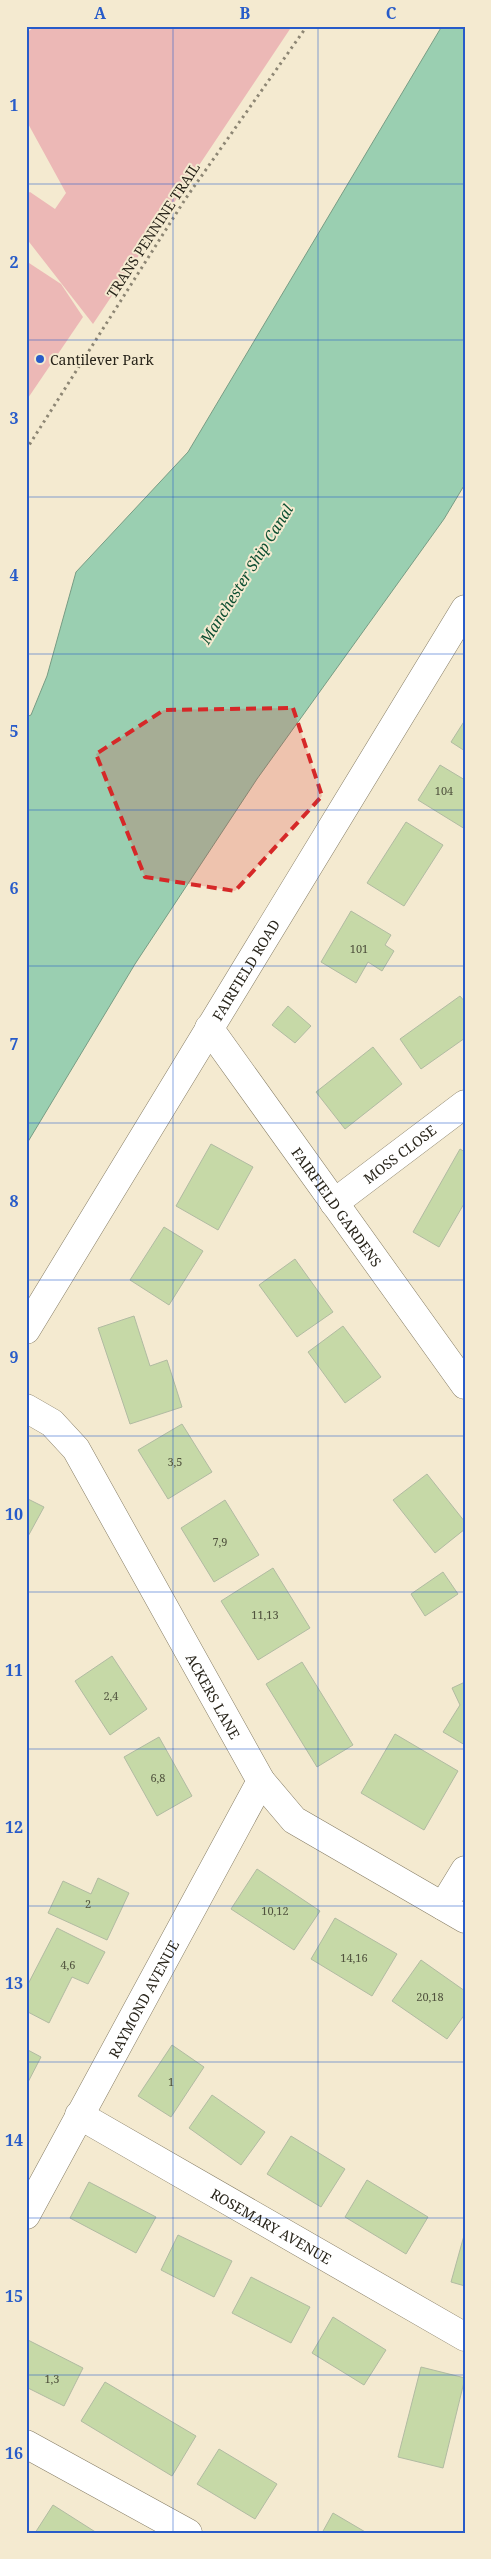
<svg xmlns="http://www.w3.org/2000/svg" width="491" height="2559" font-family="'Noto Serif',serif">
  <style>
    .green { fill: #ecb8b6 }
    .water { fill: #9acfb1; stroke: #789c84 }
    .building { fill: #c6d9a7; stroke: #b1bba2 }
    .lines { fill: none; stroke-linecap: round; stroke-linejoin: round }
    .street-casing { stroke: #867d65; stroke-width: 29 }
    .secondary-casing { stroke: #867d65; stroke-width: 29 }
    .path { stroke: #8d8674; stroke-width: 3; stroke-dasharray: 2.5 4; stroke-linecap: butt }
    .street { stroke: #fff; stroke-width: 28 }
    .secondary { stroke: #fff; stroke-width: 28 }
    .marked { fill: #d62828; fill-opacity: 0.2; stroke: #d62828; stroke-width: 4; stroke-dasharray: 10 6; stroke-linejoin: round }
    .grid { fill: none; stroke: #275bc9; stroke-width: 1; stroke-opacity: 0.55 }
    .poi-dot { fill: #275bc9; stroke: #f4ead0; stroke-width: 2 }
    .labels { text-anchor: middle; dominant-baseline: central; stroke-width: 4; stroke-linejoin: round; paint-order: stroke }
    .number-label { font-size: 11px; fill: #50523e }
    .street-label { font-size: 14px; fill: #29251b; stroke: #f4ead0 }
    .poi-label { font-size: 14px; fill: #29251b; stroke: #f4ead0; text-anchor: start }
    .water-label { font-size: 15px; font-style: italic; fill: #0c4e31; stroke: #f4ead0 }
    .neatline { fill: none; stroke: #275bc9; stroke-width: 2 }
    .grid-label { font-size: 16px; text-anchor: middle; font-weight: bold; fill: #275bc9 }
  </style>
  <rect width="100%" height="100%" fill="#f4ead0"/>
  <!-- green -->
  <g class="green">
    <path d="M36 26H292L93 324 26 238V194L30 192 55 209 66 193 26 120V33Z"/>
    <path d="M26 261 61 284 83 317 26 401Z"/>
  </g>
  <!-- water -->
  <path class="water" d="M442 26H465V484L444 519 257 779 135 964 26 1145V717L31 715 47 676 76 572 188 452Z"/>
  <!-- building -->
  <g class="building">
    <path d="M465 720V751L451 742Z"/>
    <path d="M440 765 465 780V829L418 800Z"/>
    <path d="M406 822 443 845 404 906 367 883Z"/>
    <path d="M351 911 391 935 385 945 394 951 382 971 368 962 356 983 321 962Z"/>
    <path d="M460 996 465 1002V1038L421 1069 400 1039Z"/>
    <path d="M288 1006 311 1026 295 1043 272 1025Z"/>
    <path d="M373 1047 402 1084 345 1129 316 1092Z"/>
    <path d="M211 1144 253 1167 218 1230 176 1206Z"/>
    <path d="M460 1149 465 1152V1202L439 1247 413 1232Z"/>
    <path d="M164 1227 203 1251 169 1305 130 1280Z"/>
    <path d="M295 1259 333 1312 297 1337 259 1285Z"/>
    <path d="M134 1316 150 1366 167 1360 182 1407 130 1424 98 1328Z"/>
    <path d="M343 1326 381 1377 345 1403 308 1352Z"/>
    <path d="M182 1424 212 1472 168 1499 138 1450Z"/>
    <path d="M427 1474 465 1522V1529L435 1553 393 1500Z"/>
    <path d="M26 1498 44 1507 26 1540Z"/>
    <path d="M225 1500 259 1555 214 1582 181 1528Z"/>
    <path d="M273 1568 310 1628 258 1660 221 1601Z"/>
    <path d="M443 1572 458 1594 425 1616 411 1594Z"/>
    <path d="M112 1656 147 1709 110 1735 75 1681Z"/>
    <path d="M302 1662 353 1745 317 1767 266 1684Z"/>
    <path d="M465 1682V1745L443 1732 460 1705 452 1688Z"/>
    <path d="M395 1734 458 1771 424 1830 361 1793Z"/>
    <path d="M159 1737 192 1796 157 1816 124 1757Z"/>
    <path d="M257 1869 320 1911 294 1950 231 1909Z"/>
    <path d="M98 1878 129 1893 107 1940 48 1913 63 1881 91 1894Z"/>
    <path d="M335 1918 397 1954 372 1996 311 1959Z"/>
    <path d="M57 1928 105 1952 88 1984 72 1977 49 2023 26 2011V1988Z"/>
    <path d="M421 1960 465 1991V2014L447 2039 392 2001Z"/>
    <path d="M172 2045 204 2067 171 2117 138 2096Z"/>
    <path d="M26 2049 41 2057 26 2086Z"/>
    <path d="M212 2095 265 2132 241 2165 189 2128Z"/>
    <path d="M291 2136 345 2169 321 2207 267 2174Z"/>
    <path d="M367 2180 428 2217 406 2254 345 2217Z"/>
    <path d="M89 2182 156 2217 136 2253 70 2218Z"/>
    <path d="M465 2232V2286L451 2282Z"/>
    <path d="M178 2235 232 2261 214 2297 161 2270Z"/>
    <path d="M251 2277 310 2307 291 2343 232 2313Z"/>
    <path d="M333 2317 386 2350 364 2385 312 2353Z"/>
    <path d="M26 2339 83 2368 64 2406 26 2387Z"/>
    <path d="M421 2367 465 2378 443 2468 398 2457Z"/>
    <path d="M105 2382 196 2436 172 2476 81 2421Z"/>
    <path d="M219 2449 277 2484 255 2519 197 2484Z"/>
    <path d="M53 2505 97 2533H35Z"/>
    <path d="M333 2513 367 2533H322Z"/>
  </g>
  <g class="lines">
    <!-- street casing -->
    <g class="street-casing">
      <g id="street">
        <path id="s1" d="M209 1028 465 1385"/>
        <path id="s2" d="M334 1203 465 1104"/>
        <path id="s3" d="M26 1408 52 1423 76 1449 261 1781 294 1820 465 1919"/>
        <path d="M443 1906 465 1870"/>
        <path id="s4" d="M79 2115 465 2337"/>
        <path id="s5" d="M26 2215 261 1781"/>
        <path d="M26 2444 188 2533"/>
      </g>
    </g>
    <!-- secondary casing -->
    <g class="secondary-casing">
      <g id="secondary">
        <path id="s6" d="M26 1330 465 609"/>
      </g>
    </g>
    <!-- path -->
    <path class="path" d="M26 450 186 198 307 26"/>
    <!-- street -->
    <use href="#street" class="street"/>
    <!-- secondary -->
    <use href="#secondary" class="secondary"/>
  </g>
  <!-- marked area -->
  <path class="marked" d="M293 708 322 796 235 891 145 877 96 754 164 710Z"/>
  <!-- grid -->
  <path class="grid" d="M173 26V2533M318 26V2533M26 184H465M26 340H465M26 497H465M26 654H465M26 810H465M26 966H465M26 1123H465M26 1280H465M26 1436H465M26 1592H465M26 1749H465M26 1906H465M26 2062H465M26 2218H465M26 2375H465"/>
  <!-- markers -->
  <circle class="poi-dot" cx="40" cy="359" r="5"/>
  <g class="labels">
    <!-- number labels -->
    <g class="number-label">
      <text x="444" y="790">104</text>
      <text x="359" y="948">101</text>
      <text x="175" y="1461">3,5</text>
      <text x="220" y="1541">7,9</text>
      <text x="265" y="1614">11,13</text>
      <text x="111" y="1695">2,4</text>
      <text x="158" y="1777">6,8</text>
      <text x="88" y="1903">2</text>
      <text x="275" y="1910">10,12</text>
      <text x="354" y="1957">14,16</text>
      <text x="68" y="1964">4,6</text>
      <text x="430" y="1996">20,18</text>
      <text x="171" y="2081">1</text>
      <text x="52" y="2378">1,3</text>
    </g>
    <!-- street labels -->
    <g class="street-label">
      <text transform="translate(153 230) rotate(-57)">TRANS PENNINE TRAIL</text>
      <text stroke="none"><textPath href="#s6" startOffset="422">FAIRFIELD ROAD</textPath></text>
      <text stroke="none"><textPath href="#s2" startOffset="82">MOSS CLOSE</textPath></text>
      <text stroke="none"><textPath href="#s1" startOffset="220">FAIRFIELD GARDENS</textPath></text>
      <text stroke="none"><textPath href="#s3" startOffset="348">ACKERS LANE</textPath></text>
      <text stroke="none"><textPath href="#s5" startOffset="246">RAYMOND AVENUE</textPath></text>
      <text stroke="none"><textPath href="#s4" startOffset="222">ROSEMARY AVENUE</textPath></text>
    </g>
    <!-- poi labels -->
    <g class="poi-label">
      <text x="50" y="359">Cantilever Park</text>
    </g>
    <!-- water labels -->
    <g class="water-label">
      <text transform="translate(246 574) rotate(-58)">Manchester Ship Canal</text>
    </g>
  </g>
  <!-- border -->
  <rect width="491" height="2559" fill="none" stroke="#f4ead0" stroke-width="55"/>
  <rect x="28" y="28" width="436" height="2504" class="neatline"/>
  <g class="grid-label">
    <text x="100" y="19">A</text>
    <text x="245" y="19">B</text>
    <text x="391" y="19">C</text>
    <text x="14" y="111">1</text>
    <text x="14" y="268">2</text>
    <text x="14" y="424">3</text>
    <text x="14" y="581">4</text>
    <text x="14" y="737">5</text>
    <text x="14" y="894">6</text>
    <text x="14" y="1050">7</text>
    <text x="14" y="1207">8</text>
    <text x="14" y="1363">9</text>
    <text x="14" y="1520">10</text>
    <text x="14" y="1676">11</text>
    <text x="14" y="1833">12</text>
    <text x="14" y="1989">13</text>
    <text x="14" y="2146">14</text>
    <text x="14" y="2302">15</text>
    <text x="14" y="2459">16</text>
  </g>
</svg>
